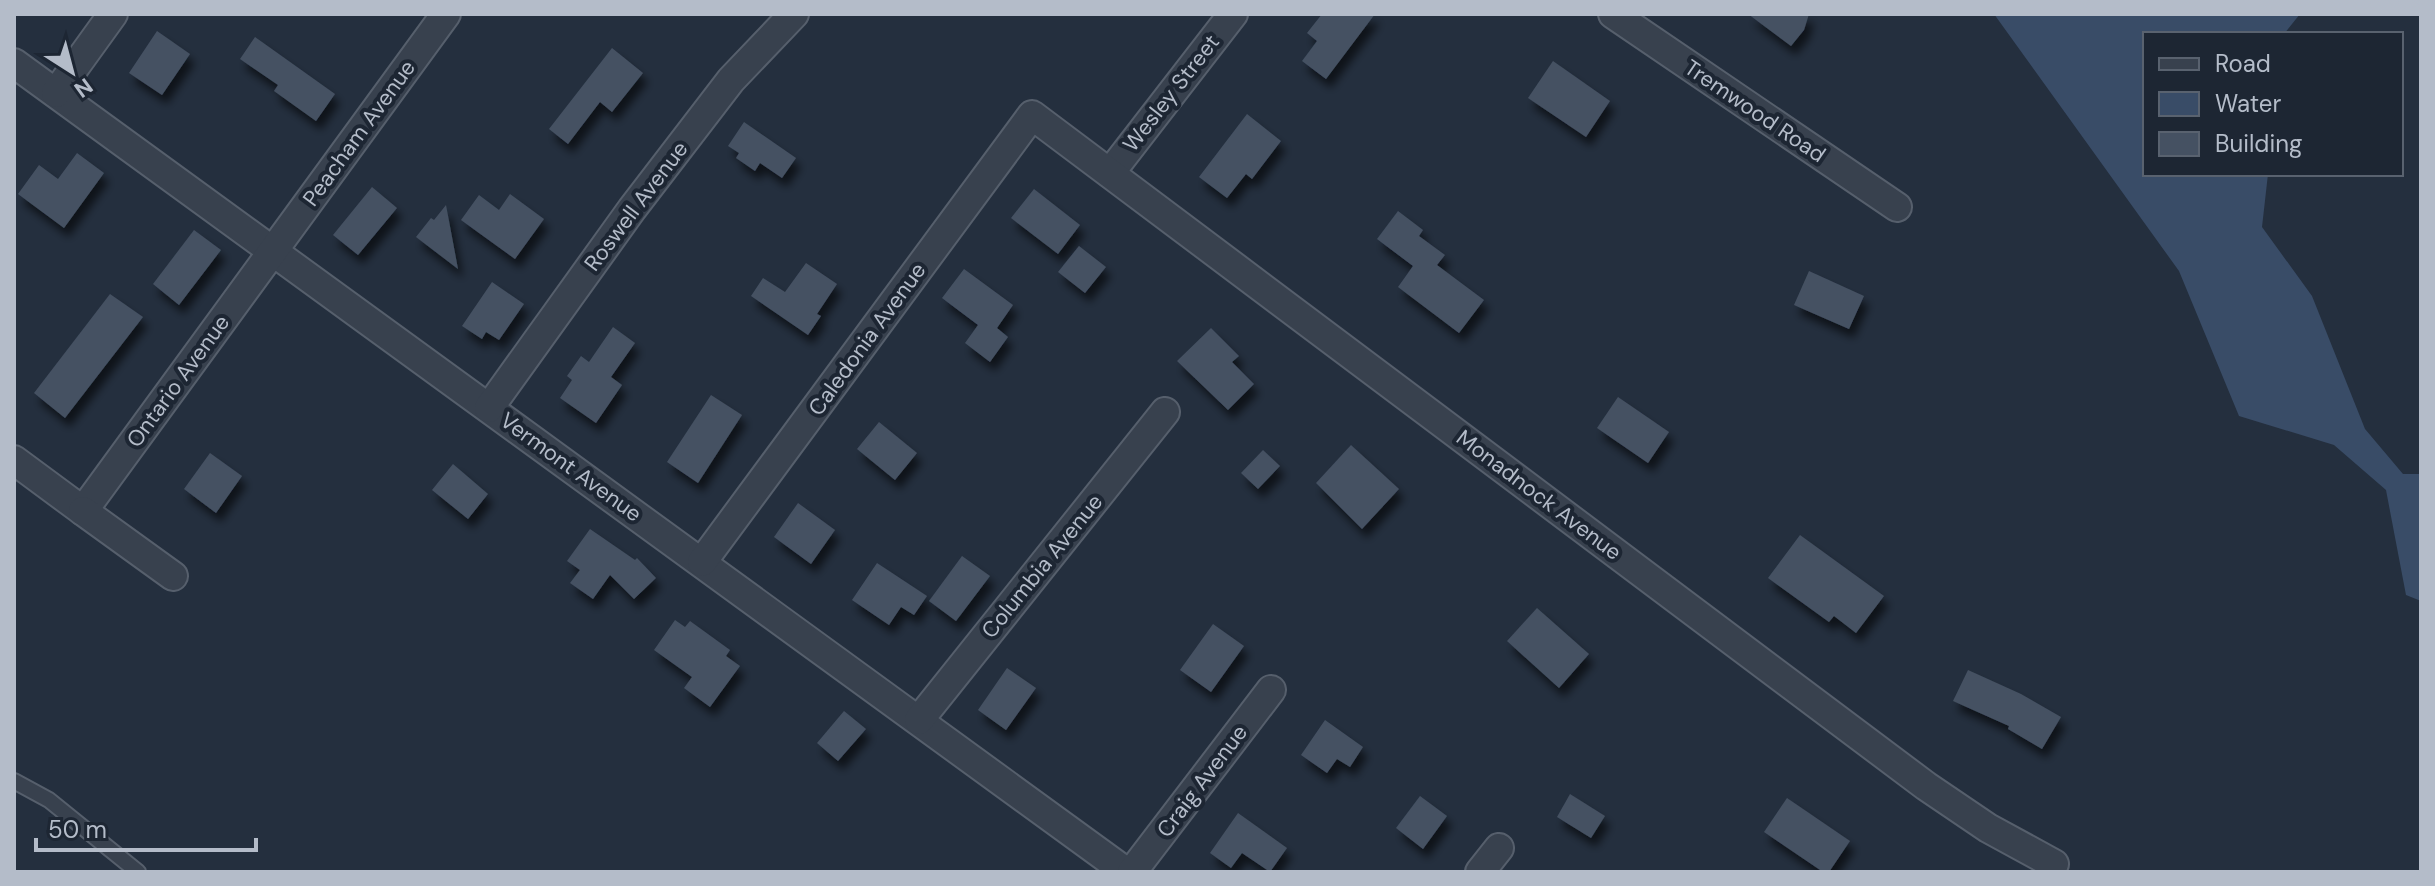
<svg xmlns="http://www.w3.org/2000/svg" width="2435" height="886" font-family="'DM Sans',sans-serif">
  <style>
    .water { fill: #394c67 }
    .building { fill: #455162; filter: url(#shadow) }
    .lines { fill: none; stroke-linecap: round; stroke-linejoin: round }
    .lane-casing { stroke: #565f6c; stroke-width: 18 }
    .street-casing { stroke: #565f6c; stroke-width: 32 }
    .lane { stroke: #38414e; stroke-width: 14 }
    .street { stroke: #38414e; stroke-width: 28 }
    .labels { text-anchor: middle; dominant-baseline: central; stroke-width: 8; stroke-linejoin: round; paint-order: stroke }
    .street-label { font-size: 22px; fill: #b4bcc9; stroke: #1d2633 }
  </style>
  <defs>
    <filter id="shadow"><feDropShadow dx="5" dy="9" stdDeviation="4" flood-color="#0009"/></filter>
  </defs>
  <rect width="100%" height="100%" fill="#242f3e"/>
  <!-- water -->
  <path class="water" d="M1994 14H2300L2284 34H2145V174H2268L2262 227 2312 296 2365 429 2403 474H2421V601L2406 595 2386 490 2334 445 2239 416 2179 271Z"/>
  <!-- building -->
  <g class="building">
    <path d="M1322 14H1375L1326 79 1302 61 1317 41 1307 33Z"/>
    <path d="M1748 14H1809L1804 30 1791 46Z"/>
    <path d="M157 31 190 54 162 95 129 73Z"/>
    <path d="M255 37 335 94 316 121 274 91 278 85 240 59Z"/>
    <path d="M612 48 643 73 612 112 600 102 568 144 549 129Z"/>
    <path d="M1553 61 1610 101 1586 137 1528 98Z"/>
    <path d="M1247 114 1281 141 1252 179 1246 174 1227 198 1199 177Z"/>
    <path d="M744 122 796 158 782 178 760 163 755 171 736 158 739 153 728 146Z"/>
    <path d="M77 153 104 173 64 228 18 194 39 165 58 179Z"/>
    <path d="M372 187 397 208 358 255 333 235Z"/>
    <path d="M1034 189 1080 225 1058 254 1011 218Z"/>
    <path d="M510 194 544 219 515 259 461 220 479 195 499 210Z"/>
    <path d="M446 205 458 269 416 237 431 218 434 220Z"/>
    <path d="M1398 211 1423 230 1419 236 1445 255 1437 265 1484 300 1459 333 1398 287 1413 266 1377 239Z"/>
    <path d="M194 230 221 250 179 305 153 284Z"/>
    <path d="M1079 246 1106 267 1085 293 1058 272Z"/>
    <path d="M806 263 837 284 817 314 821 316 808 335 751 296 763 278 785 292Z"/>
    <path d="M964 269 1013 305 997 328 1008 337 990 362 965 343 978 325 942 298Z"/>
    <path d="M1809 271 1864 296 1849 329 1794 305Z"/>
    <path d="M492 282 524 304 499 340 486 332 482 339 462 326Z"/>
    <path d="M110 294 143 317 65 418 34 393Z"/>
    <path d="M613 327 635 343 611 377 622 385 596 423 560 398 572 380 567 376 581 356 589 362Z"/>
    <path d="M1211 328 1239 356 1232 362 1254 384 1228 410 1177 361Z"/>
    <path d="M711 395 742 415 698 483 667 462Z"/>
    <path d="M1618 397 1669 432 1648 463 1597 428Z"/>
    <path d="M879 422 917 453 895 480 857 449Z"/>
    <path d="M1351 445 1399 489 1362 529 1316 483Z"/>
    <path d="M1263 450 1280 466 1258 489 1241 473Z"/>
    <path d="M210 453 242 476 216 513 184 489Z"/>
    <path d="M453 464 488 494 468 519 432 490Z"/>
    <path d="M798 503 835 530 811 564 774 537Z"/>
    <path d="M590 529 635 560 637 558 656 578 634 599 610 575 593 599 570 583 580 570 567 561Z"/>
    <path d="M1800 535 1884 596 1856 633 1834 616 1829 622 1768 578Z"/>
    <path d="M962 556 990 576 956 621 929 601Z"/>
    <path d="M877 563 927 596 914 615 901 607 889 625 852 600Z"/>
    <path d="M1537 608 1589 654 1559 688 1507 641Z"/>
    <path d="M675 620 685 627 690 621 730 650 726 656 740 666 710 707 684 688 692 677 654 650Z"/>
    <path d="M1213 624 1244 646 1211 692 1180 670Z"/>
    <path d="M1007 668 1036 688 1006 730 978 710Z"/>
    <path d="M1968 670 2021 694 2061 717 2042 749 2008 729 2009 726 1953 701Z"/>
    <path d="M844 711 866 729 838 761 817 743Z"/>
    <path d="M1325 720 1363 747 1350 767 1337 759 1327 773 1301 755Z"/>
    <path d="M1570 794 1605 816 1591 838 1557 817Z"/>
    <path d="M1420 796 1447 816 1423 849 1396 828Z"/>
    <path d="M1787 798 1850 841 1829 872H1823L1764 832Z"/>
    <path d="M1238 813 1287 848 1270 872 1242 853 1231 868 1210 853Z"/>
  </g>
  <g class="lines">
    <!-- lane casing -->
    <g class="lane-casing">
      <path id="lane" d="M14 781 49 800 138 872"/>
    </g>
    <!-- street casing -->
    <g class="street-casing">
      <g id="street">
        <path d="M1613 14 1897 207"/>
        <path d="M14 63 1126 872"/>
        <path d="M56 93 113 14"/>
        <path d="M1110 173 1233 14"/>
        <path d="M489 408 632 209 731 80 794 14"/>
        <path d="M14 460 83 511 446 14"/>
        <path d="M83 511 173 576"/>
        <path d="M702 562 1032 115 1926 786 1988 828 2054 864"/>
        <path d="M919 720 1165 412"/>
        <path d="M1132 872 1271 690"/>
        <path d="M1480 872 1499 848"/>
      </g>
    </g>
    <!-- lane -->
    <use href="#lane" class="lane"/>
    <!-- street -->
    <use href="#street" class="street"/>
  </g>
  <g class="labels">
    <!-- street labels -->
    <g class="street-label">
      <text transform="translate(1171 93) rotate(-52)">Wesley Street</text>
      <text transform="translate(1755 111) rotate(34)">Tremwood Road</text>
      <text transform="translate(359 133) rotate(-54)">Peacham Avenue</text>
      <text transform="translate(636 206) rotate(-53)">Roswell Avenue</text>
      <text transform="translate(867 339) rotate(-54)">Caledonia Avenue</text>
      <text transform="translate(178 381) rotate(-54)">Ontario Avenue</text>
      <text transform="translate(571 467) rotate(36)">Vermont Avenue</text>
      <text transform="translate(1539 495) rotate(37)">Monadnock Avenue</text>
      <text transform="translate(1042 566) rotate(-51)">Columbia Avenue</text>
      <text transform="translate(1202 781) rotate(-53)">Craig Avenue</text>
    </g>
  </g>
  <!-- border -->
  <rect width="2435" height="886" fill="none" stroke="#b4bcc9" stroke-width="32"/>
  <!-- legend -->
  <rect x="2143" y="32" width="260" height="144" fill="#1d2633" stroke="#59626f" stroke-width="2"/>
  <rect x="2159" y="58" width="40" height="12" fill="#38414e" stroke="#59626f" stroke-width="2"/>
  <text x="2215" y="72" font-size="24" fill="#b4bcc9">Road</text>
  <rect x="2159" y="92" width="40" height="24" fill="#394c67" stroke="#59626f" stroke-width="2"/>
  <text x="2215" y="112" font-size="24" fill="#b4bcc9">Water</text>
  <rect x="2159" y="132" width="40" height="24" fill="#455162" stroke="#59626f" stroke-width="2"/>
  <text x="2215" y="152" font-size="24" fill="#b4bcc9">Building</text>
  <!-- north arrow -->
  <g transform="translate(72 72) rotate(144)" stroke="#1d2633" stroke-width="6" paint-order="stroke">
  <path d="M0-6L14 30L0 20L-14 30Z" fill="#b4bcc9"/>
  <text y="-12" font-size="22" font-weight="bold" text-anchor="middle" fill="#b4bcc9">N</text>
  </g>
  <!-- scale -->
  <path d="M36 838v12h220v-12" fill="none" stroke="#b4bcc9" stroke-width="4"/>
  <text x="48" y="838" font-size="24" fill="#b4bcc9" stroke="#1d2633" stroke-width="6" paint-order="stroke">50 m</text>
</svg>
